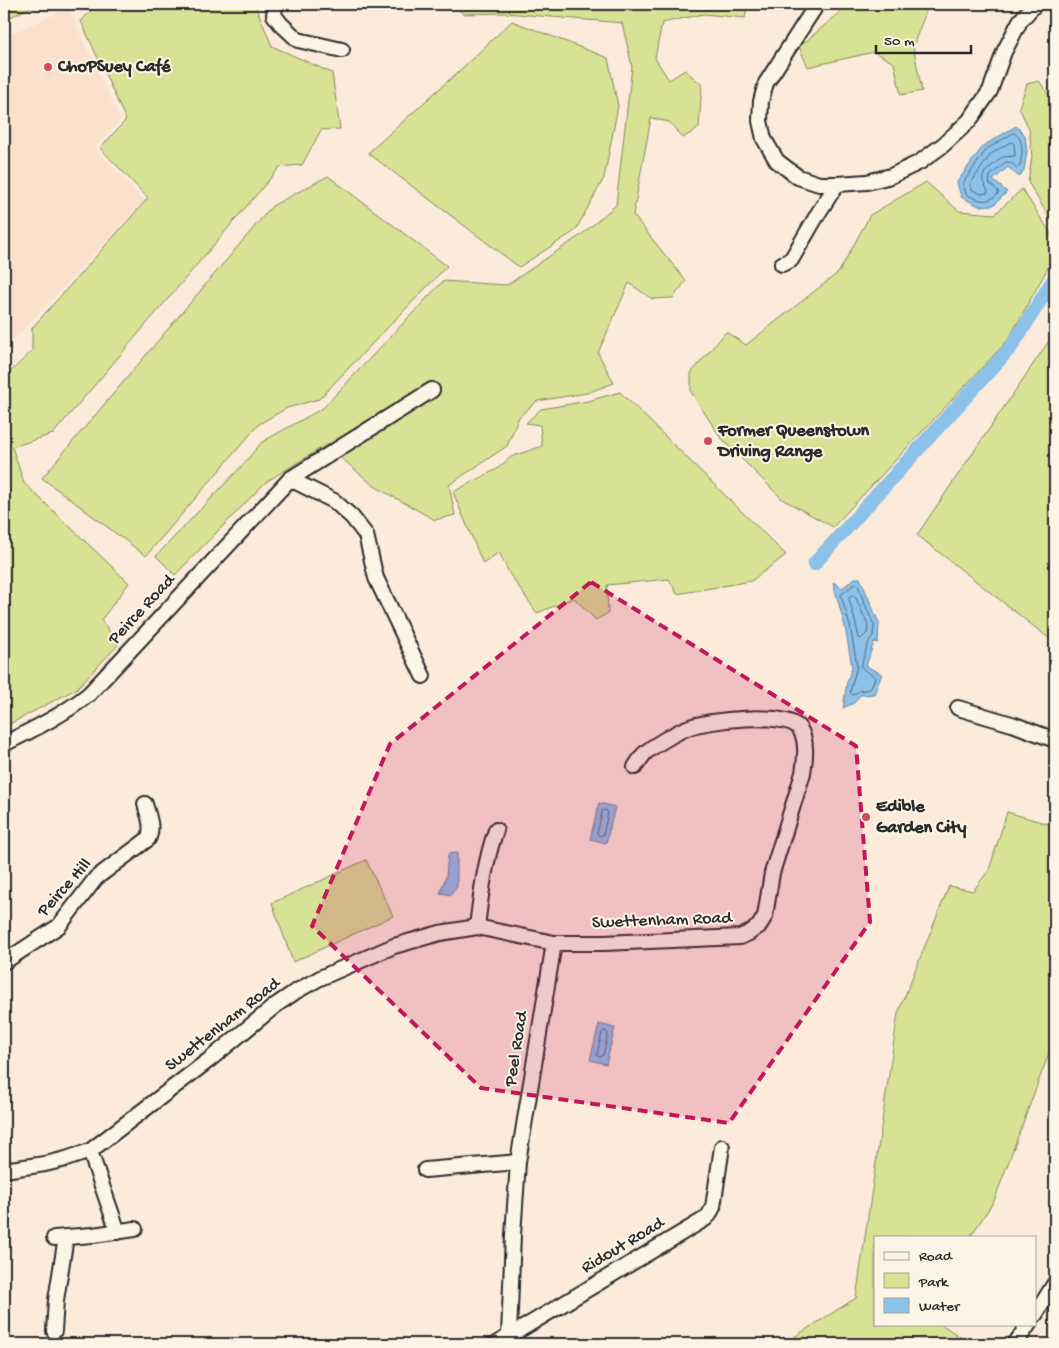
<svg xmlns="http://www.w3.org/2000/svg" width="1059" height="1348" font-family="'Gochi Hand',sans-serif">
  <style>
    .built { fill: #fbdfcd }
    .green { fill: #d7e295; stroke: #818660 }
    .water { fill: #8cc1e9; stroke: #65859d }
    .lines { fill: none; stroke-linecap: round; stroke-linejoin: round }
    .shore { stroke: #526777; stroke-width: 1 }
    .canal { stroke: #8cc1e9; stroke-width: 14 }
    .minor-casing { stroke: #2b2b2b; stroke-width: 18 }
    .minor { stroke: #fcf5e5; stroke-width: 14 }
    .marked { fill: #c2185b; fill-opacity: 0.2; stroke: #c2185b; stroke-width: 4; stroke-dasharray: 10 6; stroke-linejoin: round }
    .poi-dot { fill: #d1495b; stroke: #fcf5e5; stroke-width: 2 }
    .labels { text-anchor: middle; dominant-baseline: central; stroke-width: 4; stroke-linejoin: round; paint-order: stroke }
    .poi-label { font-size: 18px; font-weight: bold; fill: #2b2b2b; stroke: #fcf5e5; text-anchor: start }
    .street-label { font-size: 18px; fill: #2b2b2b; stroke: #fcf5e5 }
  </style>
  <rect width="100%" height="100%" fill="#fcebda"/>
  <filter id="ink" filterUnits="userSpaceOnUse"><feTurbulence type="fractalNoise" baseFrequency=".02" numOctaves="2"/><feDisplacementMap in="SourceGraphic" scale="10" xChannelSelector="R" yChannelSelector="G"/><feConvolveMatrix kernelMatrix="1 2 1 2 8 2 1 2 1" color-interpolation-filters="sRGB"/></filter>
  <g filter="url(#ink)">
    <!-- built -->
    <path class="built" d="M68 8 121 120 94 148 144 200 4 351V37Z"/>
    <!-- green -->
    <g class="green">
      <path d="M4 4H38L4 20Z"/>
      <path d="M98 4H257L256 7 272 46 332 73 340 129 321 130 302 165 280 167 53 434 12 447 24 483 129 583 101 620 119 644 76 689 4 727V378L32 351V328L148 198 100 148 126 120 81 21Z"/>
      <path d="M453 4H748L745 18 703 14 662 23 655 58 669 80 685 70 702 85 699 128 683 138 669 122 651 118 633 215 686 281 673 298 652 299 629 283 598 353 614 383 587 393 537 401 519 417 507 446 449 485 455 515 435 520 374 486 326 445 266 482 175 575 156 556 239 469 262 442 323 408 443 281 507 285 581 235 616 205 632 66 622 23 505 13 463 14Z"/>
      <path d="M844 4H926L927 9 913 46 922 91 901 95 894 63 874 52 808 67 799 47 839 13Z"/>
      <path d="M512 21 608 58 618 106 604 178 575 231 519 267 368 153 458 72Z"/>
      <path d="M1039 81 1055 103V227L1028 182 1032 156 1029 129 1019 107 1027 84Z"/>
      <path d="M328 176 447 266 319 399 287 408 259 424 146 556 42 478 272 206Z"/>
      <path d="M926 182 959 211 995 214 1022 189 1055 240V255L1008 340 833 527 782 499 721 438 691 392V373L726 332 746 345 839 272 870 215Z"/>
      <path d="M1055 332V643L917 535Z"/>
      <path d="M620 392 786 555 751 581 677 594 669 579 607 585 608 613 596 620 574 598 537 613 509 573 499 552 483 564 453 492 497 469 511 457 542 446 540 425 526 423 541 409 588 401Z"/>
      <path d="M1007 812 1055 826V1037L994 1201 970 1237H875V1324H941L971 1344H783L856 1298 898 1013 949 886 973 891 989 870Z"/>
      <path d="M366 860 393 916 293 962 272 903Z"/>
    </g>
    <!-- water -->
    <g class="water">
      <path d="M1016 126 1025 135 1027 152 1024 170 1019 177 1008 167 993 180 1007 192 994 205 979 206 961 197 957 182 983 146Z"/>
      <path d="M855 578H860L879 623 878 643 874 642 866 666 882 674 874 694 860 695 854 703 843 708 847 682 852 667 845 627 833 582 842 588Z"/>
      <path d="M599 803 615 807 606 843 590 839Z"/>
      <path d="M457 853V887L451 895 440 893 446 876 448 854Z"/>
      <path d="M599 1024 615 1028 606 1064 590 1060Z"/>
    </g>
    <g class="lines">
      <!-- shore -->
      <g class="shore">
        <path d="M1014 133C1025 139 1022 155 1020 166L1017 168 1011 163 1006 162 990 176 989 183 998 191V194C986 205 978 200 966 194L963 183 987 149Z"/>
        <path d="M1011 142 1014 144 1015 156 1002 157 985 172 983 177V182L988 191 987 193 981 194 971 189 970 184 991 154Z"/>
        <path d="M855 584 858 585 864 602 874 625 873 636 869 641 861 666C864 672 871 672 875 678L870 689 859 691 853 695 850 692 857 666 850 626 841 595Z"/>
        <path d="M852 595 855 596 868 625 867 633 861 639 859 638 856 625 849 599Z"/>
        <path d="M604 810 607 811 608 813 603 835 600 836 598 835 597 833 602 812Z"/>
        <path d="M604 1031 607 1032 608 1034 603 1055 600 1057 597 1056V1054L602 1033Z"/>
      </g>
      <!-- canal -->
      <path class="canal" d="M814 564 1012 346 1055 277"/>
      <!-- minor casing -->
      <g class="minor-casing">
        <g id="minor">
          <path d="M275 4 274 15 281 24 298 40 342 50"/>
          <path d="M817 4 766 83 761 101 760 121 764 139 777 161 798 177 819 184H837L867 182 891 176 920 162 943 145 969 121 990 91 1004 52 1020 21 1035 4"/>
          <path d="M782 264 791 260 819 212 837 184"/>
          <path d="M290 479 334 501 352 517 366 535 376 578 423 676"/>
          <path d="M958 708 1015 725 1055 740"/>
          <path d="M4 744C34 729 63 715 89 694L290 479 432 390"/>
          <path d="M477 927C481 894 485 861 496 830"/>
          <path d="M4 962 59 926 96 878 148 839C154 828 148 815 145 804"/>
          <path d="M90 1151 118 1232"/>
          <path d="M4 1170 45 1164 66 1159 90 1151 209 1060 276 1005 295 992 320 978 394 946 440 933 477 927 554 943H604L740 937 749 933 759 926 765 916 772 873 803 773C805 760 808 740 799 728 787 711 706 720 687 728 677 732 651 747 644 754 641 758 638 762 635 767"/>
          <path d="M425 1170 518 1162"/>
          <path d="M54 1238 93 1235 135 1229"/>
          <path d="M1035 1315 1055 1283"/>
          <path d="M54 1331 56 1300 66 1237"/>
          <path d="M509 1335 513 1235 518 1162 554 943"/>
          <path d="M496 1344 705 1219 709 1215 713 1207 722 1147"/>
          <path d="M1015 1344 1029 1324"/>
        </g>
      </g>
      <!-- minor -->
      <use href="#minor" class="minor"/>
    </g>
  </g>
  <!-- marked area -->
  <path class="marked" d="M591 582 856 746 870 922 729 1123 481 1088 312 926 390 744Z"/>
  <!-- markers -->
  <g class="poi-dot">
    <circle cx="48" cy="67" r="5"/>
    <circle cx="708" cy="441" r="5"/>
    <circle cx="866" cy="817" r="5"/>
  </g>
  <g class="labels">
    <!-- poi labels -->
    <g class="poi-label">
      <text x="58" y="67">ChoPSuey Café</text>
      <text x="718" y="431">Former Queenstown<tspan x="718" dy="21">Driving Range</tspan></text>
      <text x="876" y="807">Edible<tspan x="876" dy="21">Garden City</tspan></text>
    </g>
    <!-- street labels -->
    <g class="street-label">
      <text transform="translate(142 610) rotate(-47)">Peirce Road</text>
      <text transform="translate(65 888) rotate(-48)">Peirce Hill</text>
      <text transform="translate(662 921) rotate(-2)">Swettenham Road</text>
      <text transform="translate(223 1025) rotate(-38)">Swettenham Road</text>
      <text transform="translate(517 1049) rotate(-81)">Peel Road</text>
      <text transform="translate(623 1246) rotate(-31)">Ridout Road</text>
    </g>
  </g>
  <!-- margin -->
  <rect width="1059" height="1348" fill="none" stroke="#fcf5e5" stroke-width="20"/>
  <rect x="10" y="10" width="1039" height="1328" fill="none" stroke="#2b2b2b" stroke-width="2" filter="url(#ink)"/>
  <!-- legend -->
  <rect x="874" y="1236" width="162" height="90" fill="#fcf5e5" stroke="#a8a49b"/>
  <rect x="884" y="1252" width="25" height="8" fill="#fcf5e5" stroke="#a8a49b"/>
  <text x="919" y="1260" font-size="15" fill="#2b2b2b">Road</text>
  <rect x="884" y="1273" width="25" height="15" fill="#d7e295" stroke="#a8a49b"/>
  <text x="919" y="1286" font-size="15" fill="#2b2b2b">Park</text>
  <rect x="884" y="1298" width="25" height="15" fill="#8cc1e9" stroke="#a8a49b"/>
  <text x="919" y="1310" font-size="15" fill="#2b2b2b">Water</text>
  <!-- scale -->
  <path d="M876 45v8h95v-8" fill="none" stroke="#2b2b2b" stroke-width="2.5"/>
  <text x="884" y="45" font-size="15" fill="#2b2b2b" stroke="#fcf5e5" stroke-width="4" paint-order="stroke">50 m</text>
</svg>
